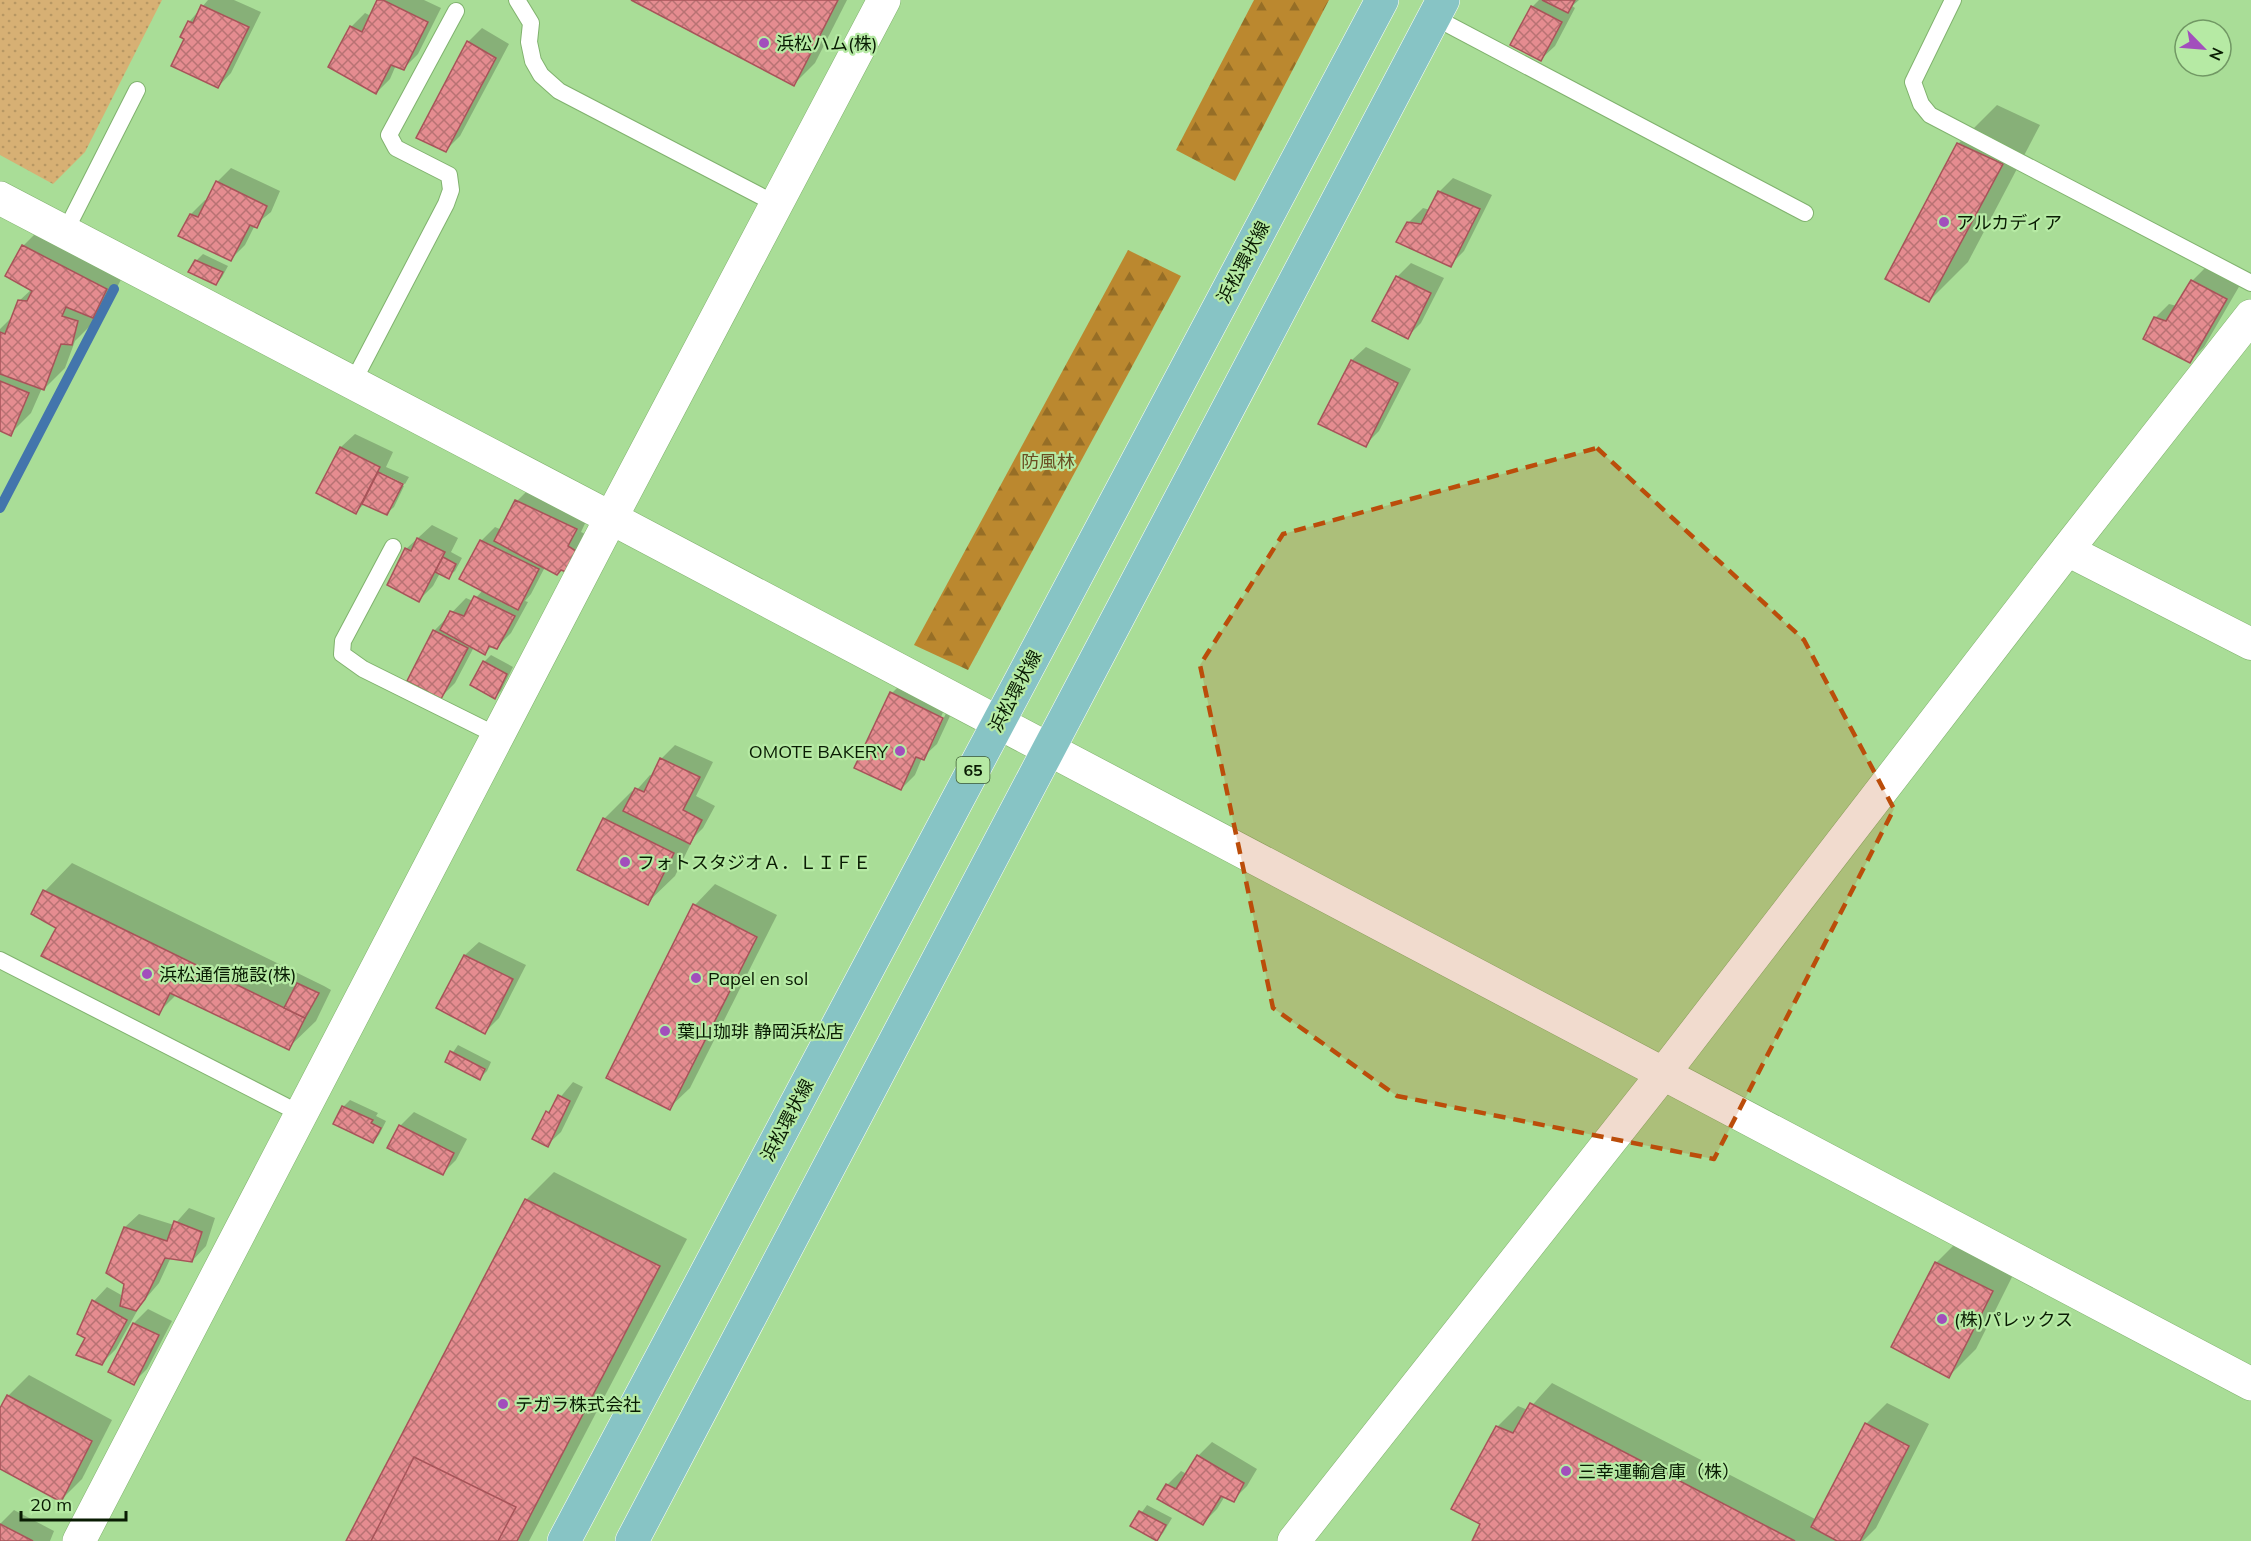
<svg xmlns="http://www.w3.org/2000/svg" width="2251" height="1541" font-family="Mulish,'Noto Sans JP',sans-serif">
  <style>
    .grass { fill: url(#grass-dots) }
    .forest { fill: url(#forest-firs) }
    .shadow { fill: #0003; fill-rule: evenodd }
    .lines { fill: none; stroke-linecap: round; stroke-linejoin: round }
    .stream { stroke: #4375ac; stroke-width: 10 }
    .building { fill: url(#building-cross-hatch); stroke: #a75459; stroke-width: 1.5 }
    .service-casing { stroke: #80b26e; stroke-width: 18 }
    .minor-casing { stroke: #80b26e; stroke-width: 33 }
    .tertiary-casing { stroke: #80b26e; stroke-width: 34 }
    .primary-casing { stroke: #fff; stroke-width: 34 }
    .service { stroke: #fff; stroke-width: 16 }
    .minor { stroke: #fff; stroke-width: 32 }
    .tertiary { stroke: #fff; stroke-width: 33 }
    .primary { stroke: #87c4c5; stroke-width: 33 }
    .marked { fill: #bb4d0a; fill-opacity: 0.2; stroke: #bb4d0a; stroke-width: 4.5; stroke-dasharray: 12 8; stroke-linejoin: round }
    .poi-dot { fill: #a24ebc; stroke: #b6eaa4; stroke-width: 2 }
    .labels { text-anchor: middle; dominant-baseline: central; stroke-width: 4.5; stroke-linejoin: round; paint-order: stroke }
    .shield { fill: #b6eaa4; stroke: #3d5a33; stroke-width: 1.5 }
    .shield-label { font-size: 16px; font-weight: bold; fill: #091c03 }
    .poi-label { font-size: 18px; fill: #091c03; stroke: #b6eaa4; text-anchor: start }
    .street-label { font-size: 18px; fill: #091c03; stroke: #b6eaa4 }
    .park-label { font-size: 18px; fill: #6a4e21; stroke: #b6eaa4 }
  </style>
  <defs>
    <pattern id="grass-dots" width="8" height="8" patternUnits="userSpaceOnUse" patternTransform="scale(1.5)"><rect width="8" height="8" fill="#d7b074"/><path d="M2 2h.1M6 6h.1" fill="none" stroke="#b79763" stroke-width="1.8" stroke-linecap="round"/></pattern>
    <pattern id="forest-firs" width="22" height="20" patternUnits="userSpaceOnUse" patternTransform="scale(1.5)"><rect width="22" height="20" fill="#bb882f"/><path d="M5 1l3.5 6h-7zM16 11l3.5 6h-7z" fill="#966e26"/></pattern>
    <pattern id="building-cross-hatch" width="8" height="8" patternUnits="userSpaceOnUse" patternTransform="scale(1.5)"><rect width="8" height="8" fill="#e58c90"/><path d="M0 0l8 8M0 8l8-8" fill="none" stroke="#b87273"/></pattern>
  </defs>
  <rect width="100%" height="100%" fill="#a9dd97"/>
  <!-- grass -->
  <path class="grass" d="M0 0H162L85 152 53 184 0 155Z"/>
  <!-- forest -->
  <g class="forest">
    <path d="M1254 0H1329L1235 181 1176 150Z"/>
    <path d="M1128 250 1181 276 968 670 914 645Z"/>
  </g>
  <!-- shadow -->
  <g class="shadow">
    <path d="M208 0H234L261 12 231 73 218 87 186 38 182 36 189 22Z"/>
    <path d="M378 0H424L441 8 418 54 404 68 396 65 390 79 376 93 351 27 365 13 371 16Z"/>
    <path d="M632 0H847L815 63 794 84Z"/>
    <path d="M1539 0H1579L1572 6 1575 8 1555 46 1541 59 1532 7Z"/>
    <path d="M482 28 509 44 460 136 446 150 468 42Z"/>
    <path d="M1997 105 2040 125 1968 262 1929 301 1958 144Z"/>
    <path d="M231 168 280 191 271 212 255 225 245 245 231 259 180 235 191 214 205 200 208 202 217 182Z"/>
    <path d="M1453 178 1492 195 1464 251 1450 265 1408 223 1423 208 1430 210 1439 192Z"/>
    <path d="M44 225 127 268 113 295 95 314 93 323 75 341 65 368 44 389 42 388 31 413 10 434 0 430V329L14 315 19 301 32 289 23 246Z"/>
    <path d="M203 254 228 266 222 277 216 284 196 261Z"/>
    <path d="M1411 263 1444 278 1421 323 1407 337 1397 277Z"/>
    <path d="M2206 267 2240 285 2204 347 2190 361 2155 318 2169 304 2177 306 2192 281Z"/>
    <path d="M1366 347 1411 369 1379 431 1365 445 1352 360Z"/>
    <path d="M355 434 393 452 386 467 409 477 405 484 382 473V476L404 486 394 507 387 513 365 503 356 512 318 493 341 447Z"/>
    <path d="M531 487 589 515 581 532 589 536 580 557 545 567 531 594 525 601 528 602 511 633 497 647 492 646 485 653 474 647 455 683 441 697 434 631 466 598 473 601 483 590 481 541 495 527 502 530 517 501Z"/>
    <path d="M432 525 458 538 451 552 462 558 455 571 448 577 440 573 433 586 419 600 406 549Z"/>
    <path d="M491 655 513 667 501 691 495 697 472 685 484 662Z"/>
    <path d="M906 679 956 703 937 744 922 758 915 775 901 789 892 693ZM944 710 947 711 932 744H929Z"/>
    <path d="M675 745 713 762 696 796 715 806 703 828 694 837 675 876 647 903 604 819 632 791 634 793 650 775 653 776 661 759Z"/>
    <path d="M72 863 324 986 331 990 316 1021 288 1048 177 994 158 1013 58 927 33 914 45 891Z"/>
    <path d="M715 884 777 915 690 1088 669 1108 695 905Z"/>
    <path d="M479 942 526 965 499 1018 485 1032 438 1008 465 955Z"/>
    <path d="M458 1045 491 1062 487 1071 480 1078 447 1061Z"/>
    <path d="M573 1082 583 1087 561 1132 547 1145 548 1112Z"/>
    <path d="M350 1100 378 1113 376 1116 386 1121 379 1135 373 1141 343 1107Z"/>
    <path d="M414 1112 467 1139 456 1160 443 1173 400 1126Z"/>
    <path d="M554 1172 687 1239 529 1541H348L526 1200Z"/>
    <path d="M189 1208 215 1218 206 1246 192 1261 171 1257 159 1283 141 1304 116 1349 102 1363 87 1337 94 1301 107 1287 123 1296 126 1283 125 1227 139 1214 174 1225Z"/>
    <path d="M1964 1235 2019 1263 1976 1349 1949 1376 1893 1346 1937 1262Z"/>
    <path d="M148 1309 172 1321 147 1369 133 1383 110 1371 134 1323Z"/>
    <path d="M29 1375 112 1420 82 1479 61 1500 0 1467V1412L8 1396Z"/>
    <path d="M1552 1383 1817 1520 1866 1424 1887 1403 1929 1424 1876 1528 1863 1541H1473L1482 1524 1497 1427 1518 1406 1528 1410Z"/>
    <path d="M1212 1442 1257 1469 1247 1486 1233 1500 1225 1496 1217 1509 1203 1523 1167 1485 1181 1471 1187 1474 1198 1456Z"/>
    <path d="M1147 1505 1172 1518 1163 1533 1157 1540 1132 1526Z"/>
    <path d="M14 1510 54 1531 50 1541H0V1524Z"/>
  </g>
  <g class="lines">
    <!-- stream -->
    <path class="stream" d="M0 508 114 289"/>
  </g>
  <!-- building -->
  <g class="building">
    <path d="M377 0H383L428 22 404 70 391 65 376 94 328 67 350 26 362 32Z"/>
    <path d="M631 0H838L794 86Z"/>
    <path d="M1542 0H1575L1568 13Z"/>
    <path d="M201 5 249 27 218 88 171 66 184 39 180 37 188 21 193 23Z"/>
    <path d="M1531 6 1562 22 1541 61 1510 45Z"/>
    <path d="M467 41 496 58 446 152 416 138Z"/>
    <path d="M1957 143 2003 164 1929 302 1885 279Z"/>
    <path d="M216 181 267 206 257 228 250 225 231 261 178 236 190 214 198 217Z"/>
    <path d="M1438 191 1480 209 1451 267 1396 242 1407 222 1421 224Z"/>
    <path d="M22 245 107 289 93 318 66 307 62 316 78 321 72 345 61 344 44 390 0 374V332L5 334 18 300 27 301 32 291 5 276Z"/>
    <path d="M195 260 223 272 216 285 188 272Z"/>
    <path d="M1396 276 1431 293 1408 339 1372 321Z"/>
    <path d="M2191 280 2227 299 2190 363 2143 339 2154 317 2166 321Z"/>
    <path d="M1351 360 1398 383 1366 447 1318 424Z"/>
    <path d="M0 381 29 393 11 436 0 431Z"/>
    <path d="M340 447 380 467 356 514 316 493Z"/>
    <path d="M378 472 403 484 387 515 362 504Z"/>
    <path d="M515 500 577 529 568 546 576 551 566 572 561 570 557 575 494 541Z"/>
    <path d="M417 538 445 552 419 602 387 585 405 548 411 551Z"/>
    <path d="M480 540 539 569 518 610 459 579Z"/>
    <path d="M443 557 456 564 449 579 435 572Z"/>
    <path d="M474 596 515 616 497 649 489 646 485 655 440 630 450 611 464 616Z"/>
    <path d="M433 630 468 648 441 699 407 681Z"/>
    <path d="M483 661 507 674 495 699 470 685Z"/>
    <path d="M890 692 943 718 924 760 916 757 901 790 854 768Z"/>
    <path d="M660 758 700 777 683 810 702 820 690 844 623 811 635 788 644 792Z"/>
    <path d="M603 818 674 853 648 905 577 870Z"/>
    <path d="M43 890 305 1018 289 1050 170 993 159 1015 41 956 56 928 31 914Z"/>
    <path d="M693 904 757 937 670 1110 606 1078Z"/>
    <path d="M464 955 513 979 485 1034 436 1008Z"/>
    <path d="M297 983 319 993 305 1018 284 1008Z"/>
    <path d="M450 1051 485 1069 480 1080 445 1062Z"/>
    <path d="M558 1095 570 1101 548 1147 532 1139 546 1111 549 1113Z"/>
    <path d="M342 1106 373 1120 371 1123 381 1128 373 1143 333 1124Z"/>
    <path d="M399 1125 454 1153 443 1175 387 1148Z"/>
    <path d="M525 1199 660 1266 517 1541H346Z"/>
    <path d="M174 1221 202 1232 192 1262 165 1258 145 1299 136 1311 120 1306 124 1284 106 1273 124 1227 167 1241Z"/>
    <path d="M1935 1262 1993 1291 1949 1378 1891 1347Z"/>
    <path d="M92 1300 127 1320 102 1365 76 1355 85 1338 77 1334Z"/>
    <path d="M133 1323 159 1335 134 1385 108 1372Z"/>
    <path d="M7 1395 92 1441 61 1502 0 1469V1408Z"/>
    <path d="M1530 1403 1795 1541H1472L1480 1524 1451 1509 1496 1426 1513 1433Z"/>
    <path d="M1865 1423 1909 1446 1860 1541H1837L1811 1527Z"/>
    <path d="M1197 1455 1244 1483 1234 1502 1221 1496 1203 1525 1157 1499 1166 1484 1176 1489Z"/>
    <path d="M414 1457 516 1507 498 1541H371Z"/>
    <path d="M1139 1511 1166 1525 1157 1541 1130 1526Z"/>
    <path d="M0 1524 33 1541H0Z"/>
  </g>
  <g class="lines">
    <!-- service casing -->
    <g class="service-casing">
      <g id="service">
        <path d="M517 0 531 23 529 42 533 61 541 75 559 91 776 204"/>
        <path d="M1953 0 1913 82 1921 104 1930 115 2251 283"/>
        <path d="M1434 17 1805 213"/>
        <path d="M65 232 137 90"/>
        <path d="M353 382 446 204 451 190 449 175 396 148 389 135 456 11"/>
        <path d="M393 547 343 641 342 654 363 669 498 736"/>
        <path d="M0 960 301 1114"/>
      </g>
    </g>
    <!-- minor casing -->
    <g class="minor-casing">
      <path id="minor" d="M2067 550 2251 644"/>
    </g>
    <!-- tertiary casing -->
    <g class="tertiary-casing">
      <g id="tertiary">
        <path d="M884 0 611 518 2251 1384"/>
        <path d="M0 198 611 518 79 1541"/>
        <path d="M1294 1541 1663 1074 2067 550 2251 316"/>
      </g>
    </g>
    <!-- primary casing -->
    <g class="primary-casing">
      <g id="primary">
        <path d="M564 1541 1382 0"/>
        <path d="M632 1541 1443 0"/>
      </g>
    </g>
    <!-- service -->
    <use href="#service" class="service"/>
    <!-- minor -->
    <use href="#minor" class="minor"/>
    <!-- tertiary -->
    <use href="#tertiary" class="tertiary"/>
    <!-- primary -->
    <use href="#primary" class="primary"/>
  </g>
  <!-- marked area -->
  <path class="marked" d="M1597 448 1804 640 1894 809 1714 1159 1397 1096 1273 1008 1200 665 1283 534Z"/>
  <!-- markers -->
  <g class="poi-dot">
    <circle cx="764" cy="43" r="6"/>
    <circle cx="1944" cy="222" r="6"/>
    <circle cx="900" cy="751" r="6"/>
    <circle cx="625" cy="862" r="6"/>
    <circle cx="147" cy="974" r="6"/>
    <circle cx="696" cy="978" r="6"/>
    <circle cx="665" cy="1031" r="6"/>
    <circle cx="1942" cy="1319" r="6"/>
    <circle cx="503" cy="1404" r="6"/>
    <circle cx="1566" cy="1471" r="6"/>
  </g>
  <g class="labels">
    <!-- shield labels -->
    <rect class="shield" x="956.5" y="757" width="33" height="26" rx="4.5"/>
    <g class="shield-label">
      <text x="973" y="770">65</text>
    </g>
    <!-- poi labels -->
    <g class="poi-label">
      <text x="776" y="43">浜松ハム(株)</text>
      <text x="1956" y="222">アルカディア</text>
      <text x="888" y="751" text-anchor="end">OMOTE BAKERY</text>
      <text x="637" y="862">フォトスタジオＡ．ＬＩＦＥ</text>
      <text x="159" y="974">浜松通信施設(株)</text>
      <text x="708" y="978">Papel en sol</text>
      <text x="677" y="1031">葉山珈琲 静岡浜松店</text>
      <text x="1954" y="1319">(株)パレックス</text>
      <text x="515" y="1404">テガラ株式会社</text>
      <text x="1578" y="1471">三幸運輸倉庫（株）</text>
    </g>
    <!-- street labels -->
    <g class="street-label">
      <text transform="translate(1243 262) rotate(-62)">浜松環状線</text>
      <text transform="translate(1015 691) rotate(-62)">浜松環状線</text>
      <text transform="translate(787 1120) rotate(-62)">浜松環状線</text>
    </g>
    <!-- park labels -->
    <g class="park-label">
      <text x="1048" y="461">防風林</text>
    </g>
  </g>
  <!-- north arrow -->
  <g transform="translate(2203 48) rotate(115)"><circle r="28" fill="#b6eaa4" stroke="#719864" stroke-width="1.5"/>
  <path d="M0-4.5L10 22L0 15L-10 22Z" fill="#a24ebc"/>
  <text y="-9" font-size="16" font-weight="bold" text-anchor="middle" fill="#091c03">N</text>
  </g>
  <!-- scale -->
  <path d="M21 1511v9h105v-9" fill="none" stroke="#091c03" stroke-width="3"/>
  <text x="30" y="1511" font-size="18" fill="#091c03" stroke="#b6eaa4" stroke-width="4.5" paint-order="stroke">20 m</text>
</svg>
